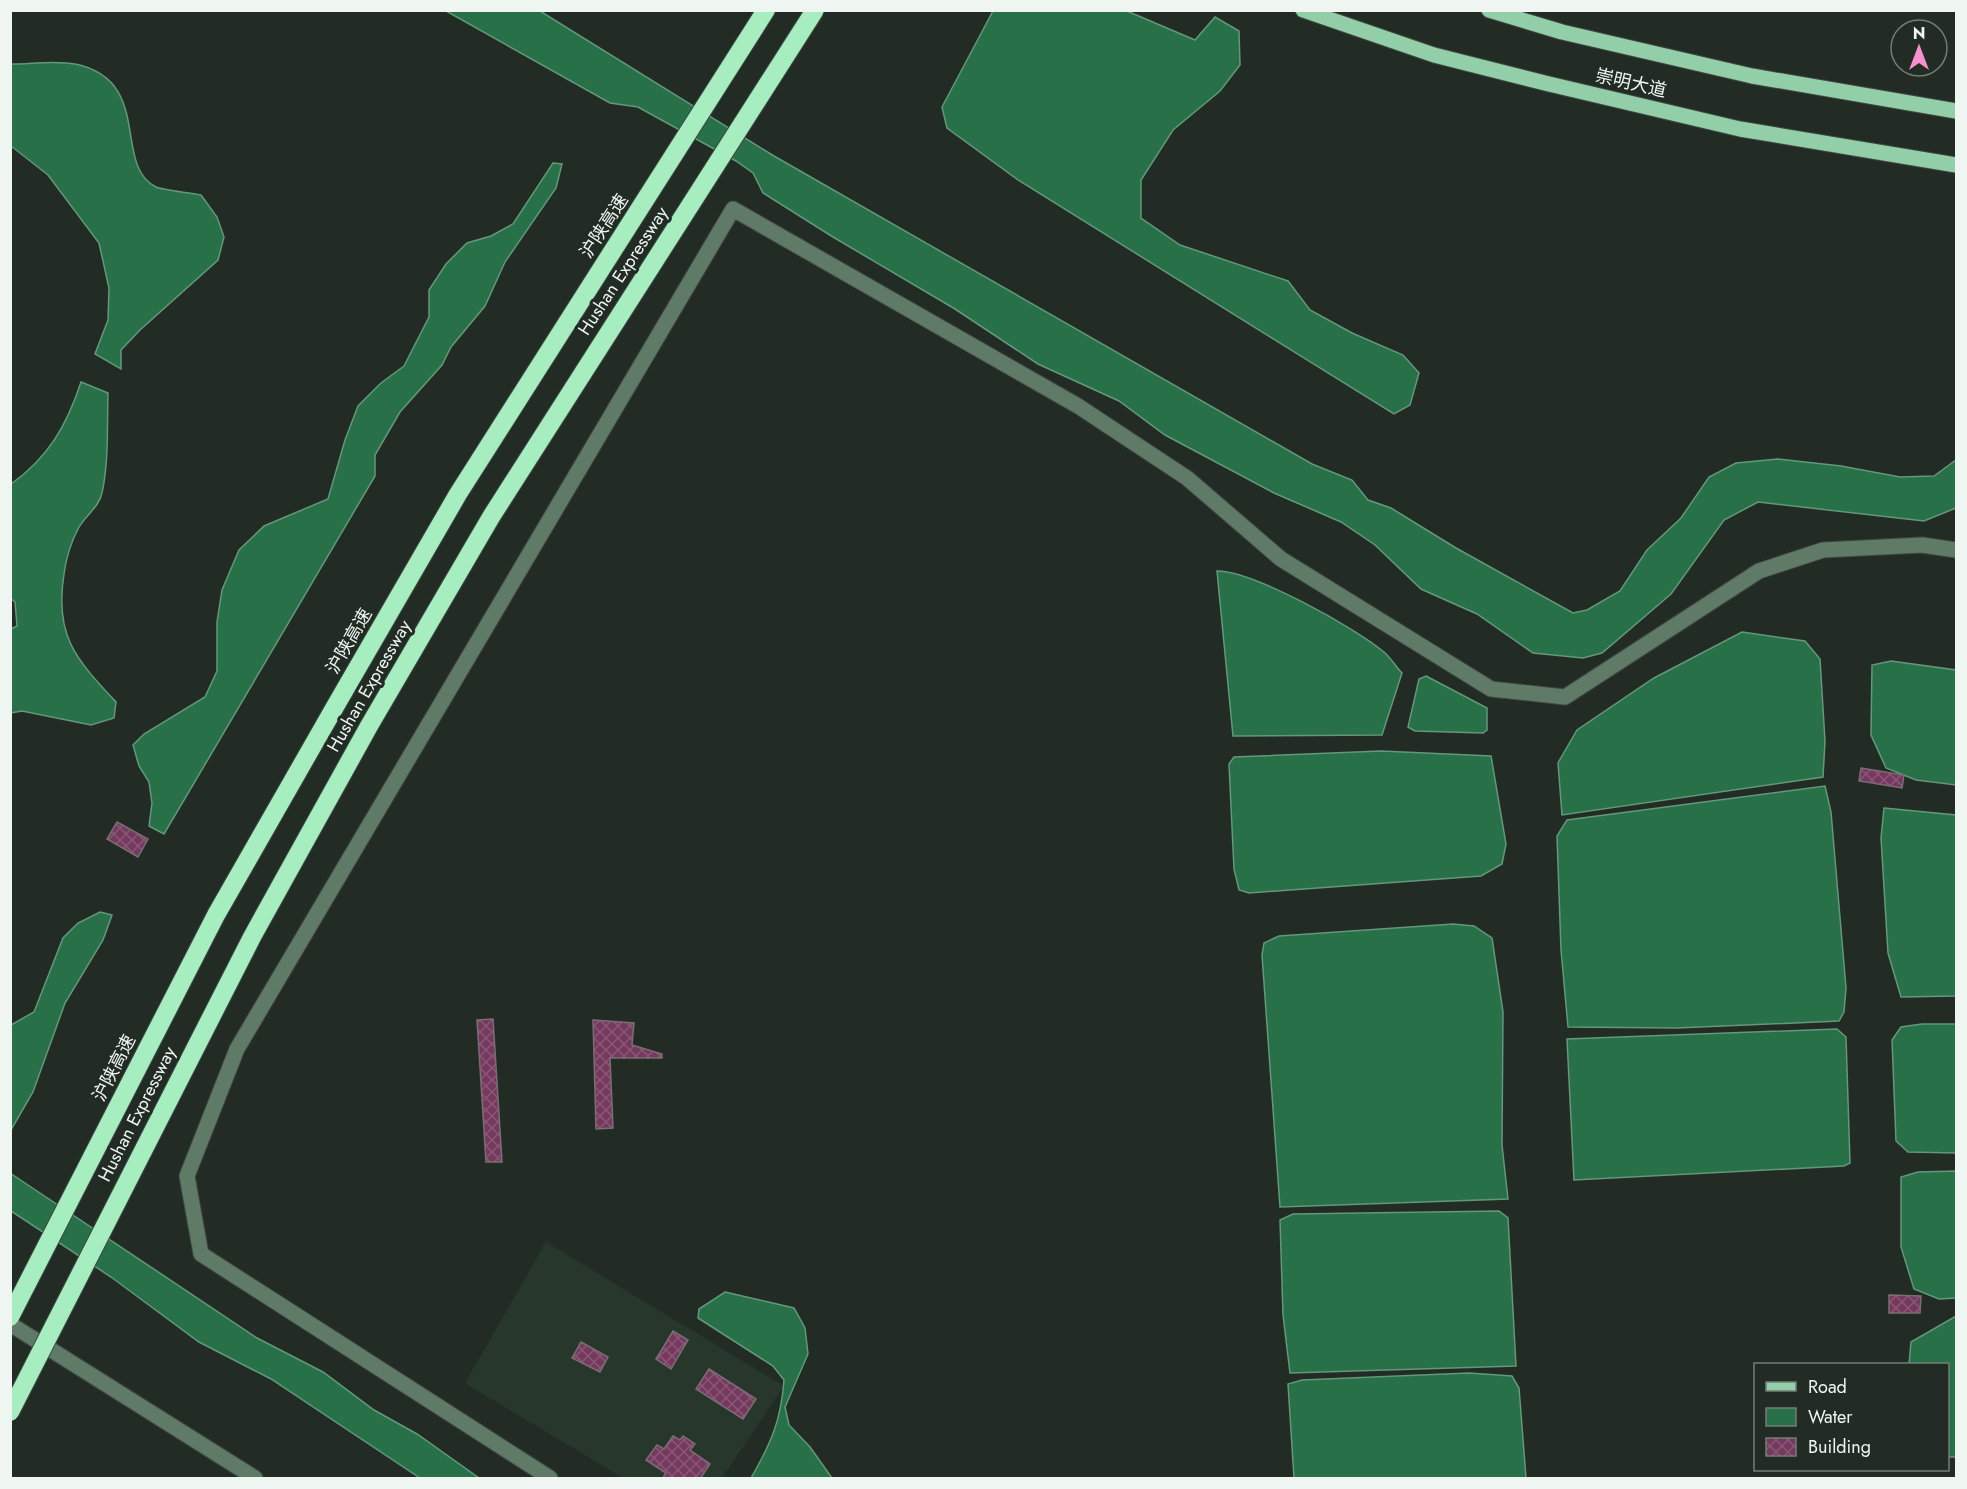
<svg xmlns="http://www.w3.org/2000/svg" width="1967" height="1489" font-family="Jost,'Noto Sans SC',sans-serif">
  <style>
    .built { fill: #27372c }
    .water { fill: #277048; stroke: #63987b; stroke-width: 1.5 }
    .building { fill: url(#building-cross-hatch); stroke: #7a6e74; stroke-width: 1.5 }
    .lines { fill: none; stroke-linecap: round; stroke-linejoin: round }
    .minor-casing { stroke: #3f4842; stroke-width: 17 }
    .major-casing { stroke: #3f4842; stroke-width: 17 }
    .highway-casing { stroke: #3f4842; stroke-width: 20 }
    .minor { stroke: #5f7b68; stroke-width: 15 }
    .major { stroke: #92cea7; stroke-width: 15 }
    .highway { stroke: #a6eec0; stroke-width: 18 }
    .highway-bridge-casing { stroke: #3f4842; stroke-width: 20; stroke-linecap: butt }
    .highway-bridge { stroke: #a6eec0; stroke-width: 18 }
    .labels { text-anchor: middle; dominant-baseline: central; stroke-width: 6; stroke-linejoin: round; paint-order: stroke }
    .street-label { font-size: 18px; fill: #eff6f1; stroke: #222c25 }
  </style>
  <defs>
    <pattern id="building-cross-hatch" width="8" height="8" patternUnits="userSpaceOnUse" patternTransform="scale(1.5)"><rect width="8" height="8" fill="#76395e"/><path d="M0 0l8 8M0 8l8-8" fill="none" stroke="#8a5676"/></pattern>
  </defs>
  <rect width="100%" height="100%" fill="#222c25"/>
  <!-- built -->
  <path class="built" d="M546 1242 784 1386 722 1478H623L465 1383Z"/>
  <!-- water -->
  <g class="water">
    <path d="M446 11H540L774 156 1312 464 1352 480 1368 500 1391 508 1456 548 1573 613 1587 610 1620 591 1647 550 1681 518 1709 477 1736 463 1778 459 1841 466 1900 477 1934 476 1956 460V508L1924 521 1758 502 1724 520 1671 594 1602 653 1583 658 1533 653 1477 614 1421 589 1375 545 1341 522 1274 493 1165 435 1119 401 1038 364 955 309 833 237 763 193 753 173 736 161 638 107 610 103Z"/>
    <path d="M993 11H1127L1195 40 1215 17 1239 31 1240 65 1220 91 1173 130 1141 180V218L1180 245 1288 281 1310 310 1352 333 1403 355 1419 373 1410 405 1394 414 1018 180 947 128 942 107Z"/>
    <path d="M11 64C31 64 55 60 75 64 154 80 112 165 156 187 162 190 192 193 201 195L217 217 224 237 218 260 140 330 121 350V369L95 354 108 320 109 288 99 243 48 175 11 146Z"/>
    <path d="M553 163 562 164 556 188 505 262 485 306 451 347 442 365 400 412 375 455V476L164 834 149 826 152 803 149 782 139 766 133 745 144 734 205 697 217 671V622L222 590 239 550 264 526 328 499 345 440 358 406 381 383 404 366 429 317V290L446 264 467 243 491 236 513 224Z"/>
    <path d="M81 382 108 393C107 425 109 461 102 493 99 507 86 515 79 527 72 540 66 559 64 574 54 636 76 659 116 702L114 718 91 725 22 711 10 713 11 629 17 626 15 602 10 598 11 484C48 458 67 425 81 382Z"/>
    <path d="M1217 571C1253 571 1354 627 1384 652 1391 658 1396 667 1402 673L1382 735 1233 736Z"/>
    <path d="M1742 632 1805 641 1820 659 1825 741 1823 777 1562 815 1558 763 1577 730 1654 678Z"/>
    <path d="M1891 661 1956 670V785L1916 780 1886 768 1871 735 1872 665Z"/>
    <path d="M1426 676 1487 708V730L1483 733 1415 731 1408 727 1419 679Z"/>
    <path d="M1381 751 1491 756 1506 844 1502 864 1481 876 1249 893 1239 890 1234 869 1229 764 1234 757Z"/>
    <path d="M1825 786 1831 812 1846 988 1844 1012 1839 1021 1677 1028 1568 1027 1561 950 1557 836 1567 820Z"/>
    <path d="M1884 808 1956 815V996L1901 997 1888 953 1881 838Z"/>
    <path d="M100 912 112 915 103 940 65 1003 33 1092 11 1130V1025L34 1012 63 938 78 923Z"/>
    <path d="M1453 924 1474 926 1492 938 1503 1012 1502 1145 1508 1199 1280 1207 1262 955 1264 943 1279 936Z"/>
    <path d="M1922 1024H1956V1153L1908 1152 1896 1141 1892 1040 1901 1027Z"/>
    <path d="M1837 1029 1846 1037 1850 1163 1844 1166 1574 1180 1567 1039Z"/>
    <path d="M1956 1171V1298L1939 1299 1914 1289 1901 1247V1177L1918 1172Z"/>
    <path d="M10 1173 257 1338 323 1372 374 1410 417 1434 479 1478H420L271 1379 199 1342 111 1277 11 1211Z"/>
    <path d="M1499 1211 1508 1218 1516 1366 1290 1373 1283 1315 1280 1220 1293 1214Z"/>
    <path d="M725 1292 794 1308 805 1328 808 1354 785 1407 789 1425 810 1447 832 1478H751C771 1443 781 1421 784 1380L773 1366 698 1318 699 1309Z"/>
    <path d="M1956 1316V1457H1948V1364H1909L1911 1342Z"/>
    <path d="M1469 1373 1512 1376 1519 1388 1526 1478H1294L1288 1384 1302 1380Z"/>
  </g>
  <!-- building -->
  <g class="building">
    <path d="M1861 768 1904 775 1902 788 1859 781Z"/>
    <path d="M117 822 148 839 138 857 107 839Z"/>
    <path d="M493 1019 502 1162H486L477 1020Z"/>
    <path d="M593 1020 634 1023 632 1045 662 1054V1058H610L613 1128 596 1129Z"/>
    <path d="M1889 1295 1921 1296 1920 1313H1889Z"/>
    <path d="M673 1331 688 1340 671 1369 656 1359Z"/>
    <path d="M581 1342 608 1357 600 1372 572 1358Z"/>
    <path d="M709 1369 756 1399 743 1419 696 1389Z"/>
    <path d="M673 1436 680 1440 683 1436 695 1444 690 1450 710 1464 700 1479H662L666 1473 646 1460 657 1445 664 1449Z"/>
  </g>
  <g class="lines">
    <!-- minor casing -->
    <g class="minor-casing">
      <g id="minor">
        <path d="M10 1324 255 1478"/>
        <path d="M550 1478 201 1254 187 1176 237 1049 733 209 1078 406 1187 478 1281 559 1491 689 1565 697 1759 571 1823 550 1922 545 1956 550"/>
      </g>
    </g>
    <!-- major casing -->
    <g class="major-casing">
      <g id="major">
        <path d="M1303 10 1434 55 1549 84 1740 129 1956 165"/>
        <path d="M1489 10 1562 32 1752 76 1956 111"/>
      </g>
    </g>
    <!-- highway casing -->
    <g class="highway-casing">
      <path id="highway" d="M10 1317 216 915 336 705 458 494 766 10"/>
    </g>
    <!-- minor -->
    <use href="#minor" class="minor"/>
    <!-- major -->
    <use href="#major" class="major"/>
    <!-- highway -->
    <use href="#highway" class="highway"/>
    <!-- highway-bridge casing -->
    <g class="highway-bridge-casing">
      <path id="highway-bridge" d="M10 1412 252 937 369 726 491 517 815 10"/>
    </g>
    <!-- highway-bridge -->
    <use href="#highway-bridge" class="highway-bridge"/>
  </g>
  <g class="labels">
    <!-- street labels -->
    <g class="street-label">
      <text transform="translate(1631 83) rotate(13)">崇明大道</text>
      <text transform="translate(604 226) rotate(-57)">沪陕高速</text>
      <text transform="translate(623 271) rotate(-57)">Hushan Expressway</text>
      <text transform="translate(349 641) rotate(-60)">沪陕高速</text>
      <text transform="translate(369 686) rotate(-60)">Hushan Expressway</text>
      <text transform="translate(114 1068) rotate(-63)">沪陕高速</text>
      <text transform="translate(137 1114) rotate(-63)">Hushan Expressway</text>
    </g>
  </g>
  <!-- border -->
  <rect width="1967" height="1489" fill="none" stroke="#eff6f1" stroke-width="24"/>
  <!-- legend -->
  <rect x="1754" y="1363" width="195" height="108" fill="#222c25" stroke="#747d77" stroke-width="1.5"/>
  <rect x="1766" y="1382" width="30" height="9" fill="#92cea7" stroke="#747d77" stroke-width="1.5"/>
  <text x="1808" y="1393" font-size="18" fill="#eff6f1">Road</text>
  <rect x="1766" y="1408" width="30" height="18" fill="#277048" stroke="#747d77" stroke-width="1.5"/>
  <text x="1808" y="1423" font-size="18" fill="#eff6f1">Water</text>
  <rect x="1766" y="1438" width="30" height="18" fill="url(#building-cross-hatch)" stroke="#747d77" stroke-width="1.5"/>
  <text x="1808" y="1453" font-size="18" fill="#eff6f1">Building</text>
  <!-- north arrow -->
  <g transform="translate(1919 48)"><circle r="28" fill="#222c25" stroke="#747d77" stroke-width="1.5"/>
  <path d="M0-4.5L10 22L0 15L-10 22Z" fill="#f790cd"/>
  <text y="-9" font-size="16" font-weight="bold" text-anchor="middle" fill="#eff6f1">N</text>
  </g>
</svg>
